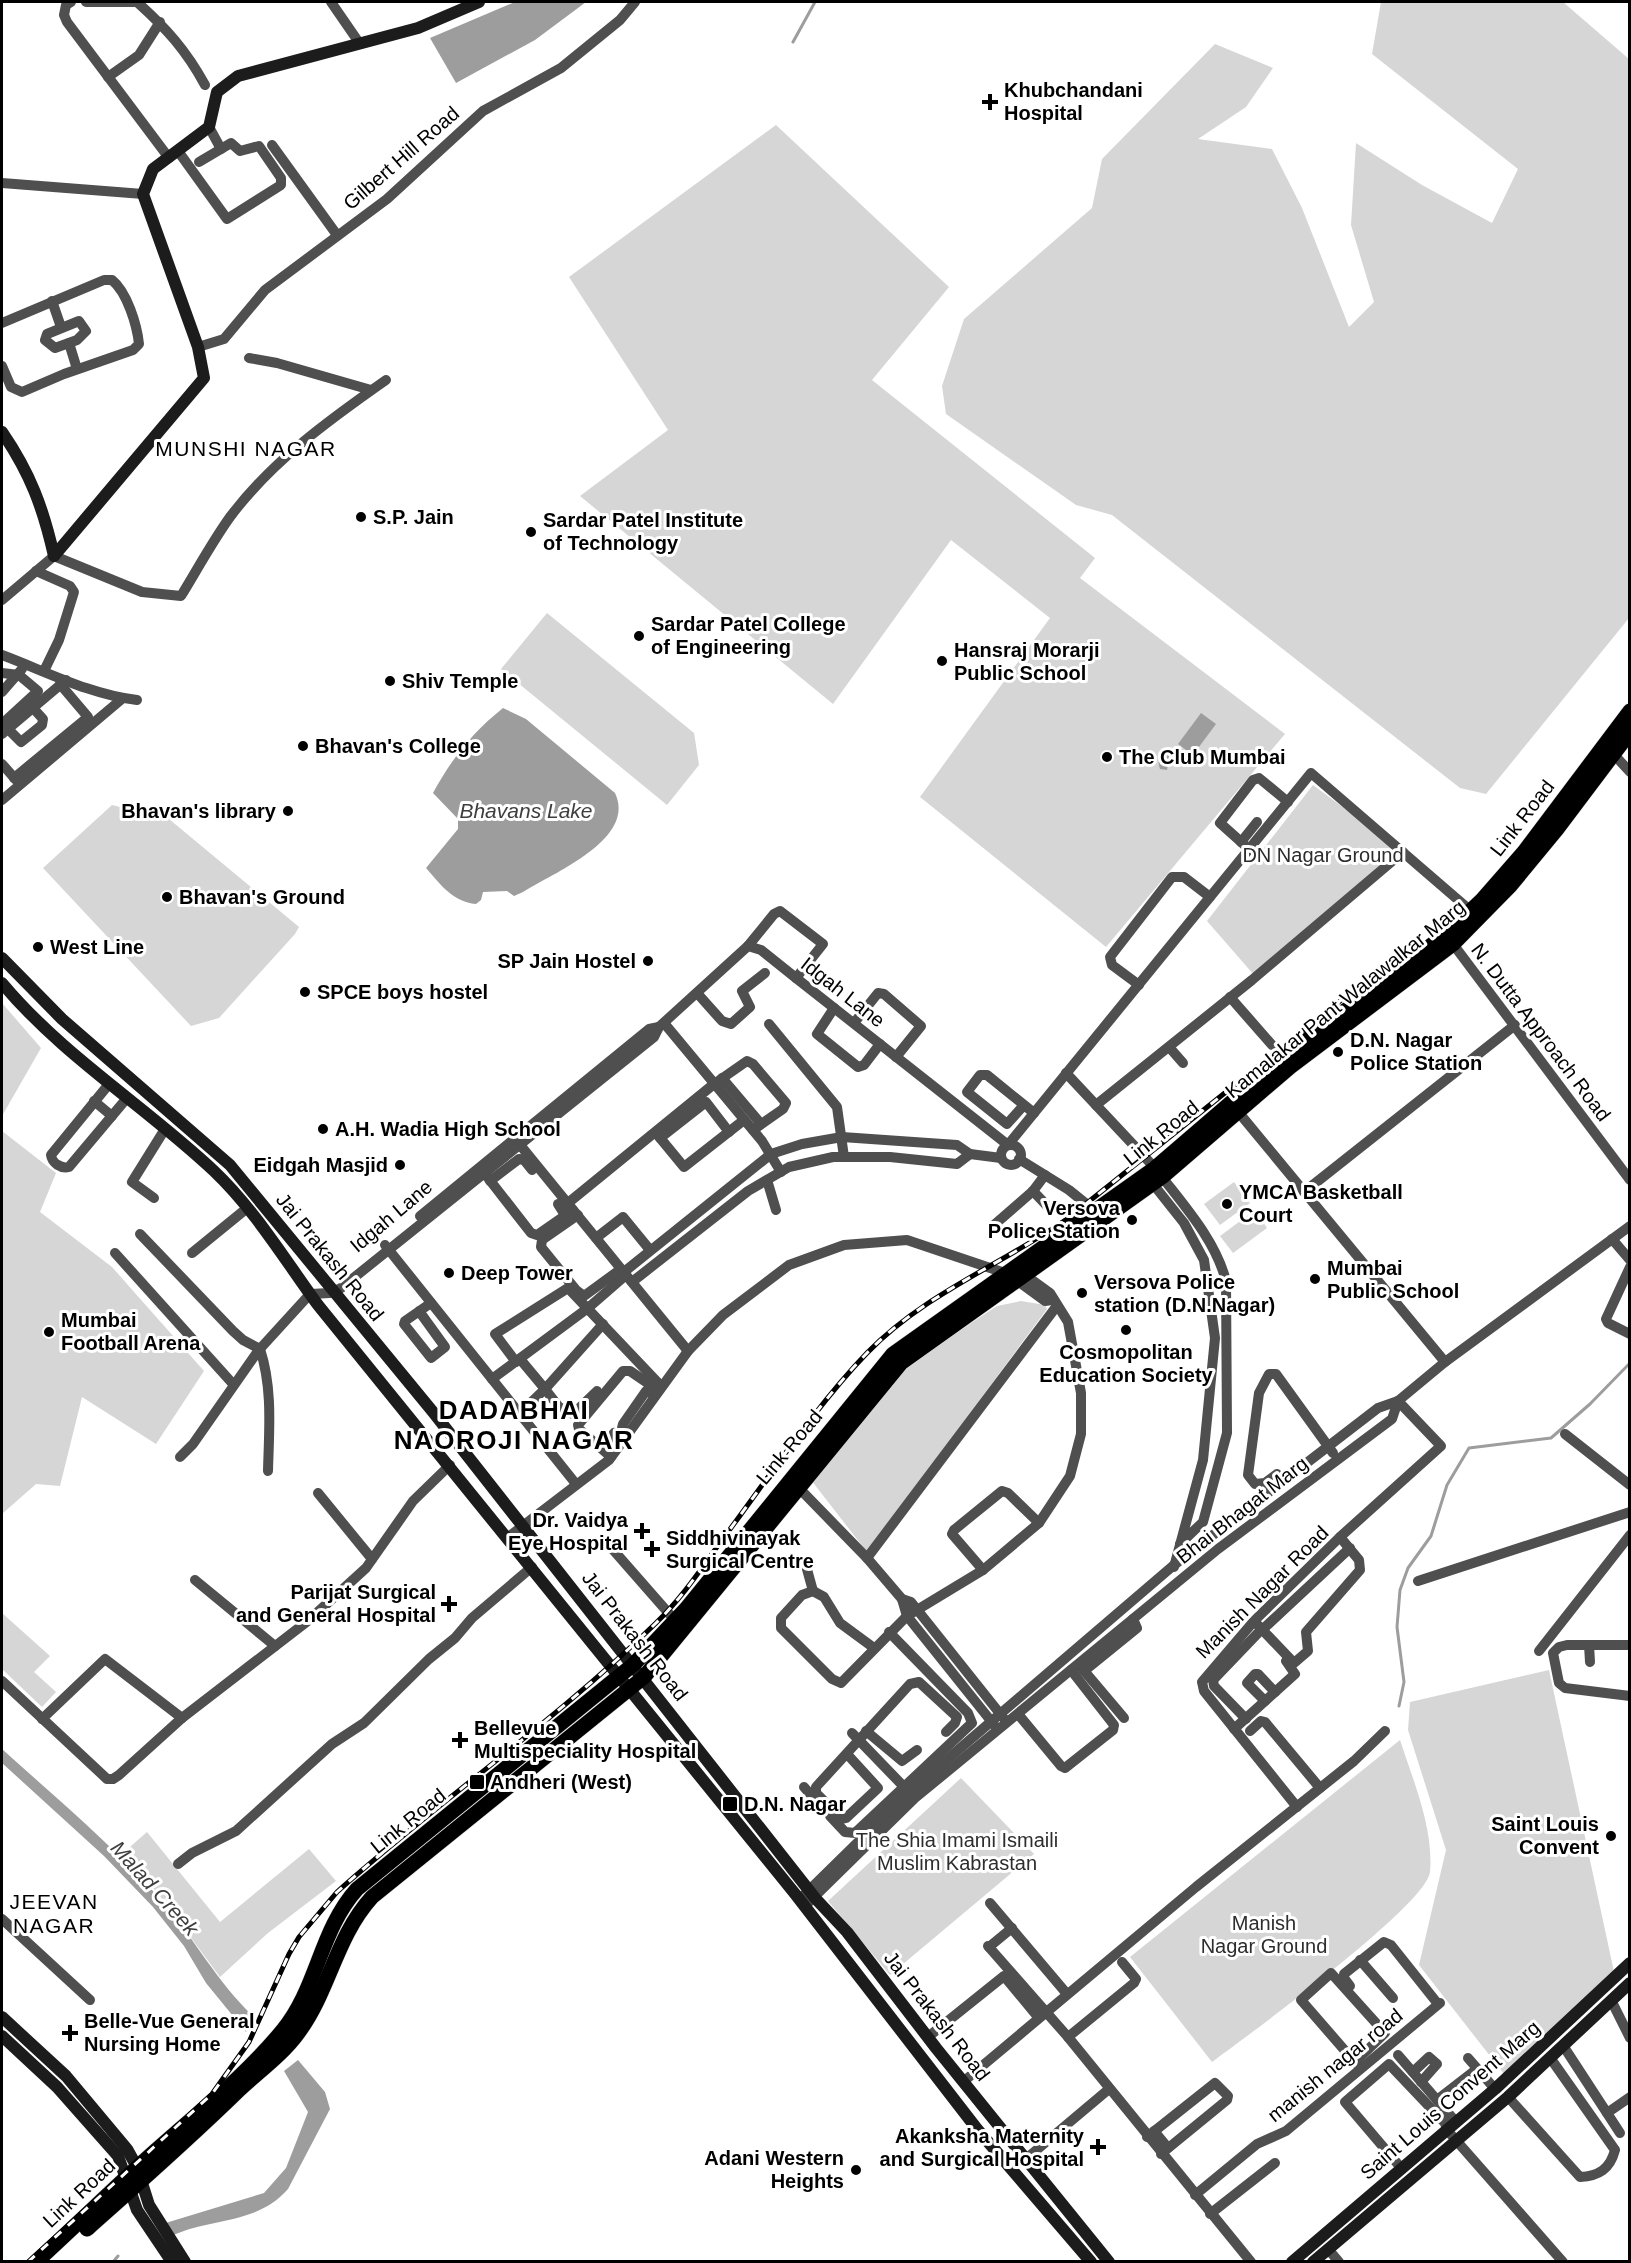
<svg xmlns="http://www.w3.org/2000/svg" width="1631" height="2263" font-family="Helvetica,sans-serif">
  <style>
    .green { fill: #d6d6d6 }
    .water { fill: #9d9d9d }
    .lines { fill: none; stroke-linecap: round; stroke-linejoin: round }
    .stream { stroke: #9d9d9d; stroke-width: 3 }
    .primary-casing { stroke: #dbdbdb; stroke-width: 16 }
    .street { stroke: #4f4f4f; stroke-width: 10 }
    .secondary { stroke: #1c1c1c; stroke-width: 12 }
    .primary { stroke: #000; stroke-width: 15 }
    .rail-casing { stroke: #000; stroke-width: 5 }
    .rail { stroke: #fff; stroke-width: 3; stroke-dasharray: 9; stroke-linecap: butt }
    .poi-dot { fill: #000; stroke: #fff; stroke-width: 2 }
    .labels { text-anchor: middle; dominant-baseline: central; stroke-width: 6; stroke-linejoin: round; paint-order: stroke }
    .poi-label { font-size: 20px; font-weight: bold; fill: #000; stroke: #fff; text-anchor: start }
    .street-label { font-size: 20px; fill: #000; stroke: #fff }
    .park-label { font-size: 20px; fill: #2d2d2d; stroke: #fff }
    .neighbourhood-label { font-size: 21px; letter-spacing: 1.5px; fill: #000; stroke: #fff }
    .water-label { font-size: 21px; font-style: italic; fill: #3e3e3e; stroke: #fff }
    .district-label { font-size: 26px; font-weight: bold; letter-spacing: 1.5px; fill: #000; stroke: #fff }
  </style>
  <rect width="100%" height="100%" fill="#fff"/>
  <!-- green -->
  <g class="green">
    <path d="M1381 2H1563L1629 59V618L1486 794 1460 788 1112 515 1076 505 946 414 942 386 964 319 1092 208 1102 159 1215 44 1273 68 1246 107 1198 139 1272 149 1302 208 1349 327 1374 302 1351 225 1356 143 1422 185 1492 223 1518 169 1372 54Z"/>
    <path d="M776 125 949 287 872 380 1095 558 1080 578 1285 734 1106 947 920 797 1050 618 951 540 833 704 580 496 668 430 569 277Z"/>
    <path d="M547 613 694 733 699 765 667 805 501 669Z"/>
    <path d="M1313 785 1403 852 1254 975 1207 921Z"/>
    <path d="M112 805 169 819 299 927 295 934 219 1018 191 1026 43 868Z"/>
    <path d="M2 1003 41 1048 2 1116Z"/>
    <path d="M2 1131 56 1173 40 1212 112 1267 204 1371 156 1444 82 1397 60 1486 36 1484 2 1514Z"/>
    <path d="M1234 1182 1250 1203 1220 1225 1204 1204Z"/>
    <path d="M1255 1210 1267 1228 1233 1253 1220 1236Z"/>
    <path d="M1021 1301 1045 1305 1047 1309 867 1552 811 1480 909 1364 997 1306Z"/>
    <path d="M2 1613 50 1656 34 1672 56 1692 42 1707 2 1669Z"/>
    <path d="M1549 1670 1616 1981 1508 2079 1419 1965 1446 1850 1408 1730 1410 1702Z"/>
    <path d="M1400 1740C1413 1780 1434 1829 1430 1872 1426 1906 1247 2036 1212 2062L1130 1957Z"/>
    <path d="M961 1778 1034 1854 890 1975 828 1901Z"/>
    <path d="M147 1832 220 1922 309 1849 336 1881 268 1933 220 1977 160 1896 123 1853Z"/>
  </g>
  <!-- water -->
  <g class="water">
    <path d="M515 2H586L535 40 456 83 430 38Z"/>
    <path d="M503 708 526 719 615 793C637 839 553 873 523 892L514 896 507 891 483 892 481 900 476 904C453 902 440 884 426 868L458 829V819L433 793C452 758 473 732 503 708Z"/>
    <path d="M1201 713 1216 724 1193 755 1178 744Z"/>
    <path d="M1177 748 1191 759 1186 766 1168 765 1167 770 1160 769C1155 754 1165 752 1177 748Z"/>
    <path d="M2 1749C56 1798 114 1846 162 1901 194 1938 217 1982 253 2016L246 2032 206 1983 184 1946 153 1907 104 1856 2 1763Z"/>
    <path d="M298 2060 325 2092 330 2109 288 2189C256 2226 207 2217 167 2238L159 2225 264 2193 286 2168 308 2112 284 2071Z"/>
  </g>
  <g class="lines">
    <!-- stream -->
    <g class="stream">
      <path d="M793 42 815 2"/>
      <path d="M1399 1706 1404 1682 1397 1627 1400 1590 1408 1568 1431 1536 1447 1485 1469 1448 1551 1438 1590 1404 1630 1363"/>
      <path d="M113 2262 118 2256"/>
    </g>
    <!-- primary casing -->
    <g class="primary-casing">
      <g id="primary">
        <path d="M87 2229C139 2183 190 2138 239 2090 259 2071 282 2055 298 2033 330 1990 335 1938 372 1897L644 1677 901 1363 1162 1177 1290 1067 1453 944 1510 886 1557 829 1630 732"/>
        <path d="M36 2262C72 2229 107 2195 143 2162 190 2119 242 2080 283 2030 317 1989 320 1930 357 1889L634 1664 686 1609 893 1354 1155 1168 1283 1058 1446 934 1482 900 1524 852 1630 711"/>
      </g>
    </g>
    <!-- street -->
    <g class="street">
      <path d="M71 2 66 5 64 15 67 22 169 158"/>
      <path d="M86 2H137C166 28 186 50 205 85"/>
      <path d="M331 2 360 44"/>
      <path d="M108 77 139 55 160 22"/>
      <path d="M272 145 337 235"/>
      <path d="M178 151 227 219 281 185V178L259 146 240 151 231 143 221 149 209 127"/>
      <path d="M199 162 221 149"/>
      <path d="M2 183 143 194"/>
      <path d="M52 301 61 327"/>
      <path d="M79 321 86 331 77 340 55 348 45 340 47 334Z"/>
      <path d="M2 323 104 280H112C127 292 137 325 139 344L133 350 64 374 22 392 11 387 2 366"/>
      <path d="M69 343 77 369"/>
      <path d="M198 347 224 339 265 290 387 199 483 111 561 68 620 20 635 2"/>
      <path d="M249 358 277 363 371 390"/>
      <path d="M36 571 70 586 74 592 59 640 44 671"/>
      <path d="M2 600 54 556 142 592 181 596C197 570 212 542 230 517 272 461 329 420 386 380"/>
      <path d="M2 655C45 671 91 695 137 700"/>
      <path d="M2 673 19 675 38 691 2 724"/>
      <path d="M2 692 22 669"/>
      <path d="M8 729 21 742 42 725 43 719 33 708"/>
      <path d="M2 734 66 680"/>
      <path d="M1609 749 1630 772"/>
      <path d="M2 764 17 781"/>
      <path d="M14 778 88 717 60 684"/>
      <path d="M2 800 123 698"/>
      <path d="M1241 842 1257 822"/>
      <path d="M1249 849 1220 823 1253 780 1259 778 1288 802"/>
      <path d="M1450 940 1630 1180"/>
      <path d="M748 946 774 914 780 911 823 944 796 978"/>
      <path d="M1139 985 1112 965 1110 957 1172 877H1184L1210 897"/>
      <path d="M697 993 722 1021 731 1024 750 1007 742 991 765 973"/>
      <path d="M1230 997 1272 1045"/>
      <path d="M834 1008 817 1034 858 1067 864 1065 880 1044"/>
      <path d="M664 1023 762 1141 781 1172"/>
      <path d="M854 1023 878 993 884 994 921 1026 896 1057"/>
      <path d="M769 1024 837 1107 844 1157"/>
      <path d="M1169 1047 1183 1063"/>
      <path d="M1066 1073 1155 1168"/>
      <path d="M722 1078 761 1124"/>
      <path d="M109 1084 51 1155C52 1163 61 1169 69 1167L127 1098"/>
      <path d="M94 1101 112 1116"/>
      <path d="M1024 1105 1007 1124 967 1092 980 1075H987L1034 1113"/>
      <path d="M1096 1105 1252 980 1403 852"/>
      <path d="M656 1133 684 1167 744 1120"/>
      <path d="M660 1138 706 1102 729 1132"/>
      <path d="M516 1140 688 1351"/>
      <circle cx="1011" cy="1155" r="10"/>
      <path d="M1019 1159 1069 1190 1100 1215"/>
      <path d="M485 1174 531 1233 537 1235 573 1210"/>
      <path d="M1162 1177C1187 1209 1216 1242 1226 1281L1227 1433 1203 1522 1180 1544"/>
      <path d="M767 1180 776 1210"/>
      <path d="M490 1181 519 1159 524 1160 532 1170"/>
      <path d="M1153 1184 1184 1223 1204 1260 1215 1338 1203 1460 1174 1567"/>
      <path d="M1033 1191 1051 1210"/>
      <path d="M1304 1192 1515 1025"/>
      <path d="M154 1198 132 1182 165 1129"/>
      <path d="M568 1203 714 1084 747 1061 753 1064 786 1103 783 1109 753 1130"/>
      <path d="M558 1204 565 1215"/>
      <path d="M578 1215 542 1240 541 1247 576 1290 584 1296 621 1269"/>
      <path d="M420 1216 649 1029 659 1027"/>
      <path d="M994 1225 1033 1191 1045 1175"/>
      <path d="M140 1234 233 1331 243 1340 260 1349C273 1389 269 1430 268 1471"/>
      <path d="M596 1238 623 1217 650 1250"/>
      <path d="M1612 1239 1630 1260"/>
      <path d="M385 1245 576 1484"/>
      <path d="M115 1253 233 1384"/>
      <path d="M192 1253 246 1209"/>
      <path d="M1630 1267 1606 1319 1608 1323 1630 1334"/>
      <path d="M624 1272 771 1154 802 1144 842 1137 957 1145 970 1154 1001 1158"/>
      <path d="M632 1282 748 1191 789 1167 833 1157H890L957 1164 970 1154"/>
      <path d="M419 1311 445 1347 431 1358 404 1324 405 1321 431 1303"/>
      <path d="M520 1359 545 1389 603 1324"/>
      <path d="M516 1362 495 1334 568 1288 661 1386"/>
      <path d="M1445 1362 1630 1226"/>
      <path d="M492 1379 588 1308 626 1275"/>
      <path d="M520 1413 545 1389 559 1407 573 1414 597 1391"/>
      <path d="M628 1433 622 1428 623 1424 646 1391 655 1395"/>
      <path d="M1565 1434 1630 1485"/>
      <path d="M602 1448 614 1433 624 1439"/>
      <path d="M180 1457 193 1444 258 1351 310 1294 330 1293 341 1288 654 1037 659 1027 748 946 761 950 796 978 1008 1145 1311 773 1471 911"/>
      <path d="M611 1457 579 1429 578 1425 623 1371H630L655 1388"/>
      <path d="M1283 1482 1277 1474 1265 1483 1255 1484 1248 1475 1259 1393 1269 1374H1276L1333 1453"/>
      <path d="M795 1484 867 1558 902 1599 911 1602 1005 1720"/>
      <path d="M318 1493 372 1559"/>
      <path d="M507 1538 609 1460 688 1351 723 1315 789 1265 844 1245 907 1240 1008 1274 1045 1301 1052 1300"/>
      <path d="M608 1544 679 1625"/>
      <path d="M867 1558 1056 1307"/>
      <path d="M805 1562 813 1591"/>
      <path d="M983 1570 952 1534 954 1530 1002 1491 1008 1493 1039 1523"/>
      <path d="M195 1580 275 1646"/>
      <path d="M1418 1581 1630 1512"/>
      <path d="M902 1599 907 1616 995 1726"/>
      <path d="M1254 1621 1294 1663 1308 1651 1306 1632 1360 1570 1359 1560 1340 1537"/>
      <path d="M1262 1630 1350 1548"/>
      <path d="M1589 1645 1590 1662"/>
      <path d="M1630 1645H1567L1559 1647 1553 1653 1559 1683 1565 1688 1630 1696"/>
      <path d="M874 1648 840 1623 824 1597 813 1591 802 1595 781 1618V1628L832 1679 841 1683 907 1616 983 1570 1039 1523 1070 1476 1081 1434V1393L1068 1322 1050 1293 1021 1272"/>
      <path d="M1539 1651 1630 1535"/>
      <path d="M1080 1666 1124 1718"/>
      <path d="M1084 1671 1137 1628 1133 1619"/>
      <path d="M2 1681 107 1779H113L119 1775 182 1718"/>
      <path d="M1265 1701 1247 1683 1255 1674H1258L1275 1692"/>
      <path d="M1018 1714 1061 1766 1065 1768 1113 1730 1114 1725 1071 1670"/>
      <path d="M42 1719 105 1659 182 1718 309 1620 366 1568 413 1501 450 1465"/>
      <path d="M1246 1719 1214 1686 1213 1680 1258 1633"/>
      <path d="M1234 1729 1295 1674 1286 1661"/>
      <path d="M866 1731 902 1761 917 1750"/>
      <path d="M1250 1731 1261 1721 1265 1722 1320 1788"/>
      <path d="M852 1733 908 1791"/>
      <path d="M847 1754 878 1788 846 1818 842 1819 816 1793V1787L910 1684 919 1682 957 1717 955 1723 946 1732"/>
      <path d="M804 1787 817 1802"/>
      <path d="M1297 1807 1204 1691 1202 1682 1254 1621 1340 1537 1441 1446 1398 1401"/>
      <path d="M830 1816 845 1832 855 1833 972 1723 968 1713 889 1632"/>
      <path d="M178 1864 192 1853 236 1831 332 1744 364 1723 429 1659 455 1638 472 1618 532 1567"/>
      <path d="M803 1896 909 1792 1174 1565 1378 1408 1398 1401"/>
      <path d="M808 1903 915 1798 1218 1549 1392 1419 1398 1401 1445 1362 1235 1108"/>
      <path d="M990 1903 1067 1994"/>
      <path d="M2 1919 90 2000"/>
      <path d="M988 1946 1068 2037 1251 2262"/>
      <path d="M989 1947 1012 1928"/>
      <path d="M1360 1960 1393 1998"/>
      <path d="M1350 1986 1344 1978V1974L1384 1942 1391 1945 1438 2004"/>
      <path d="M1612 2002 1630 2038"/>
      <path d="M928 2037 1004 1976 1038 2017"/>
      <path d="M1068 2037 1134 1983 1136 1979 1122 1962"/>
      <path d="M1564 2047 1620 2133"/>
      <path d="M1398 2055 1456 2122"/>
      <path d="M1468 2058 1495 2089"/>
      <path d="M1355 2062 1385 2033 1331 1973 1301 2000 1360 2068"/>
      <path d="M1413 2072 1429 2057 1437 2064 1421 2082"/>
      <path d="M963 2082 1196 1887 1354 1761 1385 1731"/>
      <path d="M1508 2097 1580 2177C1599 2176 1610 2169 1615 2150L1551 2059"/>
      <path d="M1437 2100 1477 2069"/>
      <path d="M1607 2113 1630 2097"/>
      <path d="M1154 2131 1168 2148"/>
      <path d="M1147 2137 1215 2083 1228 2096 1227 2100 1161 2154"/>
      <path d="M1027 2158 1109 2089"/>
      <path d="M1402 2169 1345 2102 1389 2064 1445 2123 1447 2130 1563 2262"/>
      <path d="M1195 2195 1257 2144 1286 2131 1440 2003"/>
      <path d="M1210 2214 1275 2163"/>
      <path d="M1328 2249 1339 2262"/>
    </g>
    <!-- secondary -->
    <g class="secondary">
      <path d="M2 432C30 473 43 507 54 556"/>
      <path d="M54 556 204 378 198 347 143 194 153 169 209 127 217 92 238 76 418 28 479 2"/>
      <path d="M2 958 62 1019 230 1165 433 1412 815 1898 847 1932 936 2048 1109 2262"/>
      <path d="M2 983C63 1056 145 1106 214 1171 255 1210 285 1260 318 1305L796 1895 977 2129 1091 2262"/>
      <path d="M2 2017 66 2076 127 2149 137 2167 149 2205 185 2262"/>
      <path d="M2 2036 57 2087 118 2156 137 2210 172 2262"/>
      <path d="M1292 2262 1495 2089 1630 1963"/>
      <path d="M1313 2262 1508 2097 1630 1983"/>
    </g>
    <!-- primary -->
    <use href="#primary" class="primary"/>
    <!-- rail casing -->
    <g class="rail-casing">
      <path id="rail" d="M28 2262 212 2094 249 2042 289 1954 299 1937 337 1892C441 1799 557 1720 656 1623 682 1598 701 1569 722 1540 767 1480 815 1407 867 1353 924 1294 1001 1265 1067 1219L1385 965"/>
    </g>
    <!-- rail -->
    <use href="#rail" class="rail"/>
  </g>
  <!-- markers -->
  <g class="poi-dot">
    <path d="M987 93h6v6h6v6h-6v6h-6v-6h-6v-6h6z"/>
    <circle cx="361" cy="517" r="6"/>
    <circle cx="531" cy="532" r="6"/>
    <circle cx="639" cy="636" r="6"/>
    <circle cx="942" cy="661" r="6"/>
    <circle cx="390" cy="681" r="6"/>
    <circle cx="303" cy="746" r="6"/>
    <circle cx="1107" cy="757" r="6"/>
    <circle cx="288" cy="811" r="6"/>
    <circle cx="167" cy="897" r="6"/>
    <circle cx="38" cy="947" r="6"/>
    <circle cx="648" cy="961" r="6"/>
    <circle cx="305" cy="992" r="6"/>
    <circle cx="1338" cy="1052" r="6"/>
    <circle cx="323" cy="1129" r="6"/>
    <circle cx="400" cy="1165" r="6"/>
    <circle cx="1227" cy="1204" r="6"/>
    <circle cx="1132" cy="1220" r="6"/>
    <circle cx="449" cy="1273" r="6"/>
    <circle cx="1315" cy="1279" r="6"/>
    <circle cx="1082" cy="1293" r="6"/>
    <circle cx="1126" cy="1330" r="6"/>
    <circle cx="49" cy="1332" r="6"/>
    <path d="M639 1522h6v6h6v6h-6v6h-6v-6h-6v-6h6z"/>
    <path d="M649 1540h6v6h6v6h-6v6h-6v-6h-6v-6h6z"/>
    <path d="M446 1595h6v6h6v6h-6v6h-6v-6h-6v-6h6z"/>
    <path d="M457 1731h6v6h6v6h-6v6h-6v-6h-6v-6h6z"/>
    <rect x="469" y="1774" width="16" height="16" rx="3"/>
    <rect x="722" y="1796" width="16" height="16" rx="3"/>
    <circle cx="1611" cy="1836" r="6"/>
    <path d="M67 2024h6v6h6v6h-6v6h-6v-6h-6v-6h6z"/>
    <path d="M1095 2138h6v6h6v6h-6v6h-6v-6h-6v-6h6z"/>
    <circle cx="856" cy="2170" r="6"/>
  </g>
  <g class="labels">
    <!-- poi labels -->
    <g class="poi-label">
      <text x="1004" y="90">Khubchandani<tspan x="1004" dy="23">Hospital</tspan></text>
      <text x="373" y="517">S.P. Jain</text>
      <text x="543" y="520">Sardar Patel Institute<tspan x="543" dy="23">of Technology</tspan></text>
      <text x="651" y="624">Sardar Patel College<tspan x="651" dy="23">of Engineering</tspan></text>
      <text x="954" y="650">Hansraj Morarji<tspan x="954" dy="23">Public School</tspan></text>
      <text x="402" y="681">Shiv Temple</text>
      <text x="315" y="746">Bhavan's College</text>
      <text x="1119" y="757">The Club Mumbai</text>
      <text x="276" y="811" text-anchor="end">Bhavan's library</text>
      <text x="179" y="897">Bhavan's Ground</text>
      <text x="50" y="947">West Line</text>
      <text x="636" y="961" text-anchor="end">SP Jain Hostel</text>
      <text x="317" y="992">SPCE boys hostel</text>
      <text x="1350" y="1040">D.N. Nagar<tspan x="1350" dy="23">Police Station</tspan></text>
      <text x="335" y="1129">A.H. Wadia High School</text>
      <text x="388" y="1165" text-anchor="end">Eidgah Masjid</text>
      <text x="1239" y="1192">YMCA Basketball<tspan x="1239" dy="23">Court</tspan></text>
      <text x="1120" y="1208" text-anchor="end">Versova<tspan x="1120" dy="23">Police Station</tspan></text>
      <text x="1327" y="1268">Mumbai<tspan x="1327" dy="23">Public School</tspan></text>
      <text x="461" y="1273">Deep Tower</text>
      <text x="1094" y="1282">Versova Police<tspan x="1094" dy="23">station (D.N.Nagar)</tspan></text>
      <text x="61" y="1320">Mumbai<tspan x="61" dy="23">Football Arena</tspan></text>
      <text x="1126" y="1352" text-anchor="middle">Cosmopolitan<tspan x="1126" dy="23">Education Society</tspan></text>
      <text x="628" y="1520" text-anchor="end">Dr. Vaidya<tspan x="628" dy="23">Eye Hospital</tspan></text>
      <text x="666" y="1538">Siddhivinayak<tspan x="666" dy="23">Surgical Centre</tspan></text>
      <text x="436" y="1592" text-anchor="end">Parijat Surgical<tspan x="436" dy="23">and General Hospital</tspan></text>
      <text x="474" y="1728">Bellevue<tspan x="474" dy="23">Multispeciality Hospital</tspan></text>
      <text x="490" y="1782">Andheri (West)</text>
      <text x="744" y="1804">D.N. Nagar</text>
      <text x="1599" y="1824" text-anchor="end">Saint Louis<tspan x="1599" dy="23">Convent</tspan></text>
      <text x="84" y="2021">Belle-Vue General<tspan x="84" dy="23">Nursing Home</tspan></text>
      <text x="1084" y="2136" text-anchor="end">Akanksha Maternity<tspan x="1084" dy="23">and Surgical Hospital</tspan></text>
      <text x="844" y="2158" text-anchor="end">Adani Western<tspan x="844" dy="23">Heights</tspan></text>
    </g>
    <!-- street labels -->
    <g class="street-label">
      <text transform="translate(401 158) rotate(-41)">Gilbert Hill Road</text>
      <text transform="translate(1522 818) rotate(-52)">Link Road</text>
      <text transform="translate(843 992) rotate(38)">Idgah Lane</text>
      <text transform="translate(1345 999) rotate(-39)">Kamalakar Pant Walawalkar Marg</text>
      <text transform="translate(1541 1032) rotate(53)">N. Dutta Approach Road</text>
      <text transform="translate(1161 1133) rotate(-39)">Link Road</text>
      <text transform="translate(391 1216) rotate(-40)">Idgah Lane</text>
      <text transform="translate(330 1257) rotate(51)">Jai Prakash Road</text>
      <text transform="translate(789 1447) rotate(-50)">Link Road</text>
      <text transform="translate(1242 1510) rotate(-38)">Bhai Bhagat Marg</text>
      <text transform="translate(1262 1592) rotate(-45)">Manish Nagar Road</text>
      <text transform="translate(635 1636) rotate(52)">Jai Prakash Road</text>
      <text transform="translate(408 1821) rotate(-39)">Link Road</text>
      <text transform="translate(937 2016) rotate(52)">Jai Prakash Road</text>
      <text transform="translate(1335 2065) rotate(-39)">manish nagar road</text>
      <text transform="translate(1450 2100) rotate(-41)">Saint Louis Convent Marg</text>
      <text transform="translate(79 2193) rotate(-43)">Link Road</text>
    </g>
    <!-- park labels -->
    <g class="park-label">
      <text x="1323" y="855">DN Nagar Ground</text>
      <text x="957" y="1840">The Shia Imami Ismaili<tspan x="957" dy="23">Muslim Kabrastan</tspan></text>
      <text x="1264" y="1923">Manish<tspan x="1264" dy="23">Nagar Ground</tspan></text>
    </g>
    <!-- neighbourhood labels -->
    <g class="neighbourhood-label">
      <text x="246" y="448">MUNSHI NAGAR</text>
      <text x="54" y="1901">JEEVAN<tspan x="54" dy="24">NAGAR</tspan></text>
    </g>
    <!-- water labels -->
    <g class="water-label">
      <text x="526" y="810">Bhavans Lake</text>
      <text transform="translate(155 1888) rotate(48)">Malad Creek</text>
    </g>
    <!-- district labels -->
    <g class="district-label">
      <text x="514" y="1410">DADABHAI<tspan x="514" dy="30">NAOROJI NAGAR</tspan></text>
    </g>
  </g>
  <!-- border -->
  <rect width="1631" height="2263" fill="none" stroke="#000000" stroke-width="6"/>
</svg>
